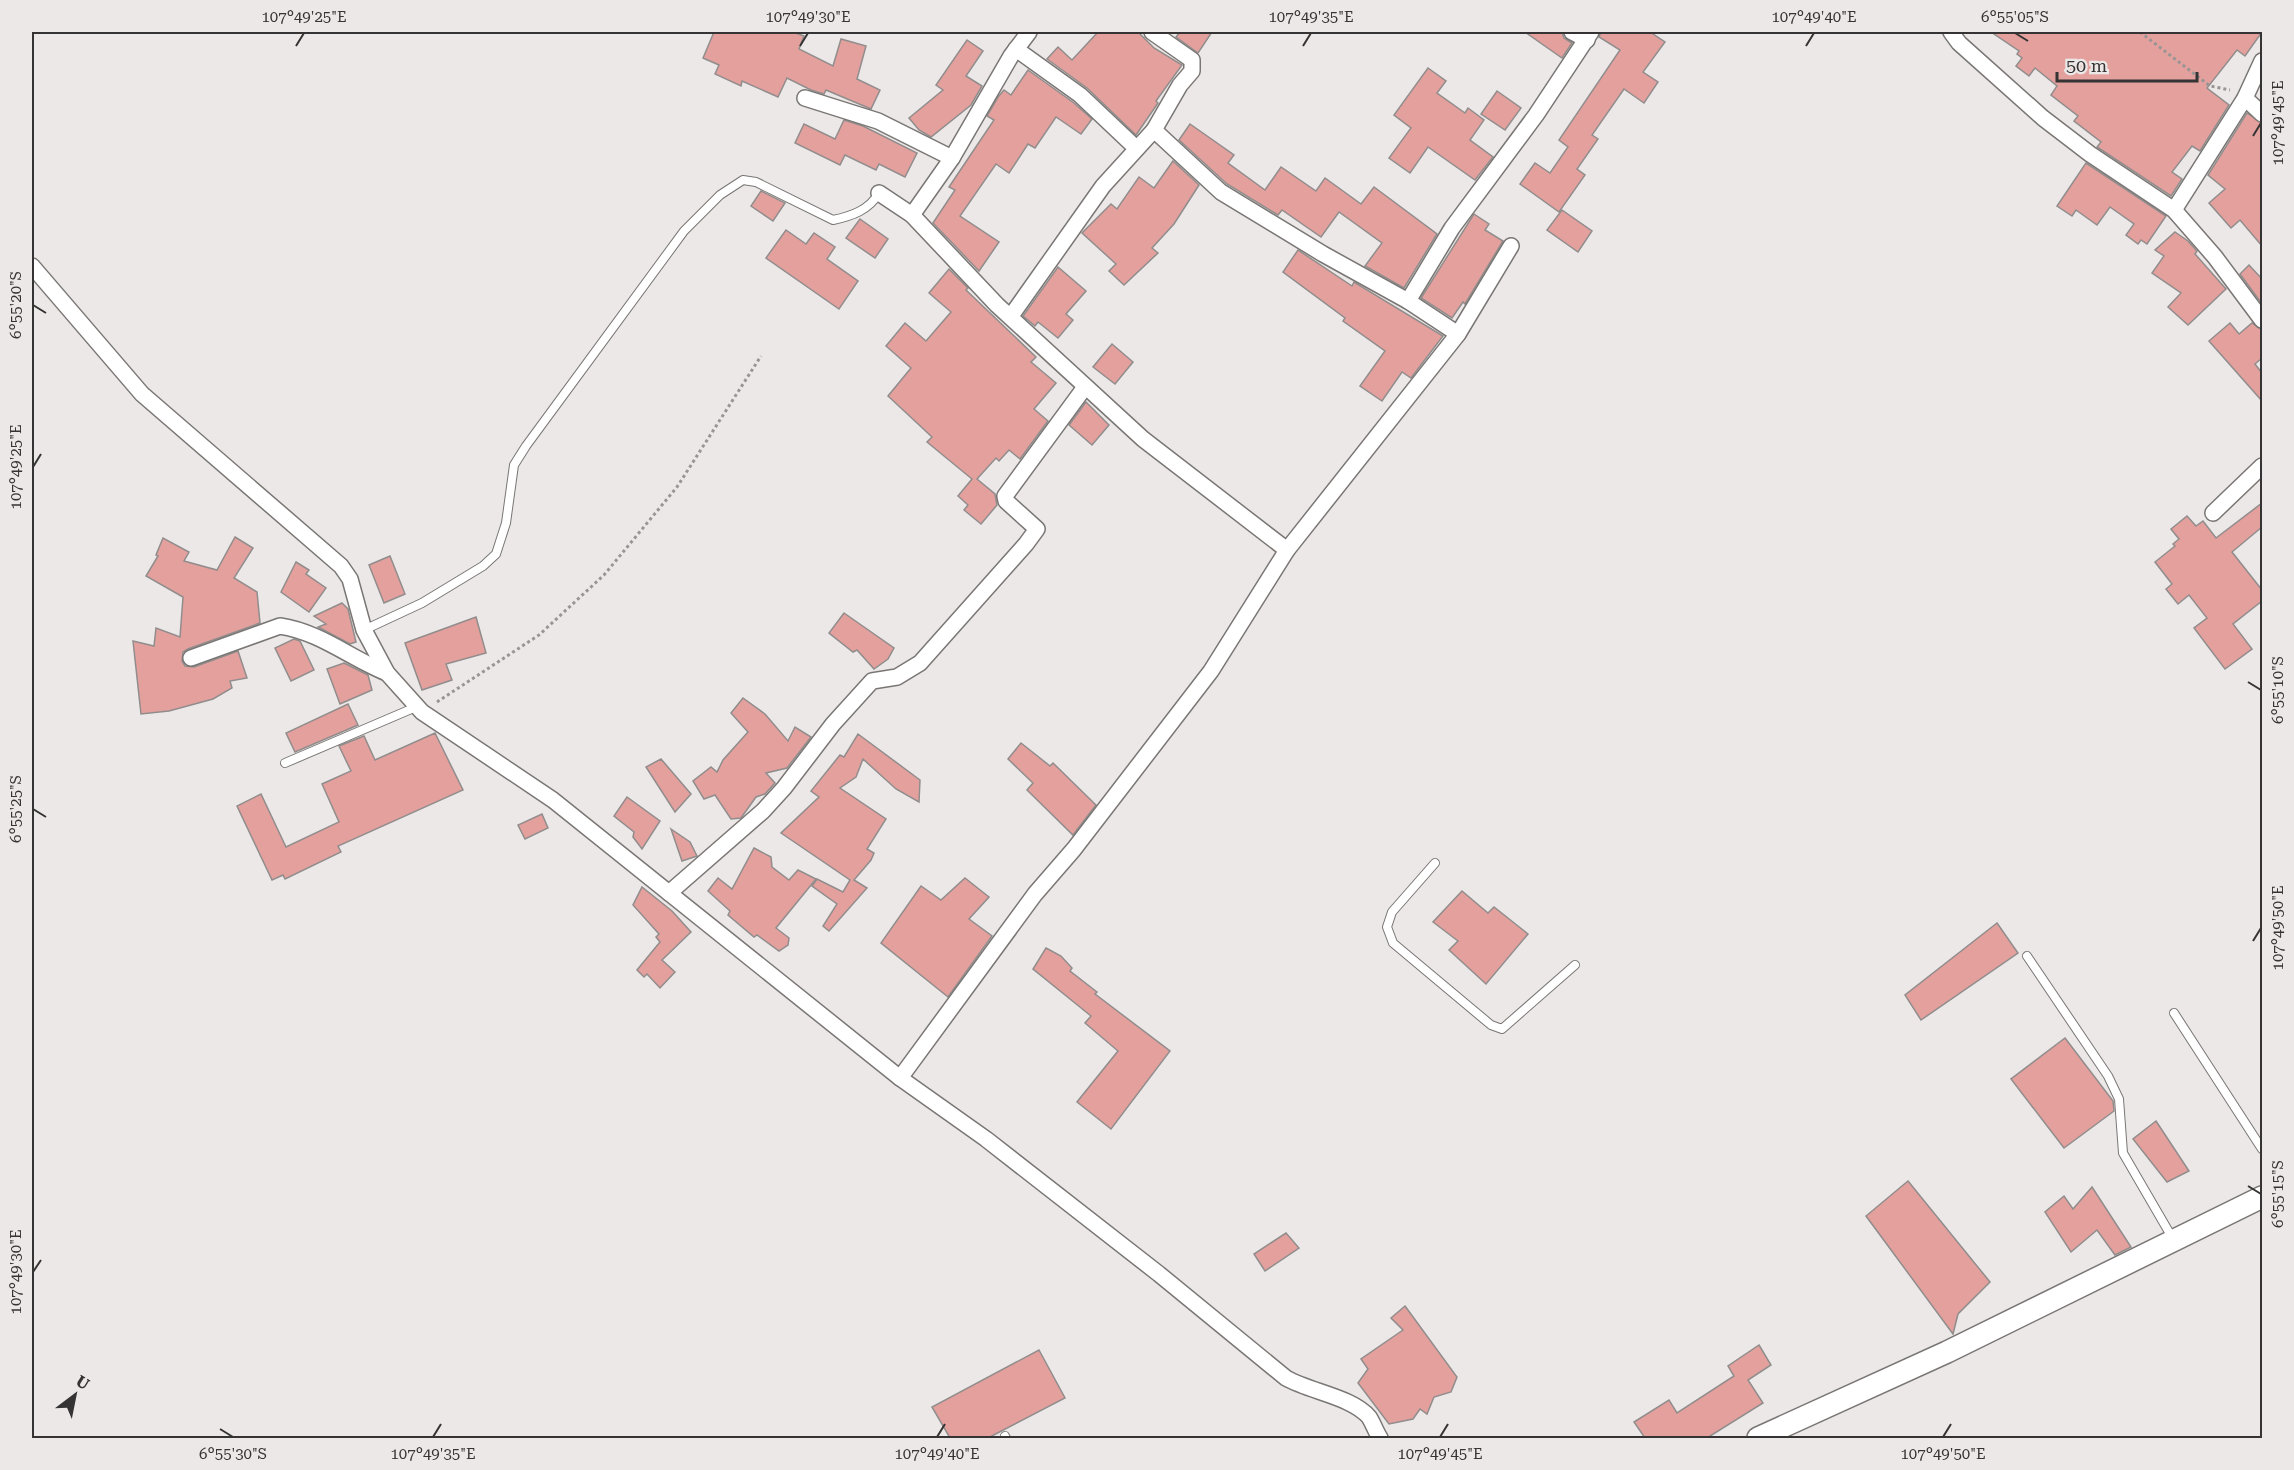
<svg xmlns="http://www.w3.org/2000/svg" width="2294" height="1470" font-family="'Roboto Serif',serif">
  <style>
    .building { fill: #e3a09d; stroke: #918d8d; stroke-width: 1.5 }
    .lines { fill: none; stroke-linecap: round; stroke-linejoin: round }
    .service-casing { stroke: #797674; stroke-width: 10 }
    .minor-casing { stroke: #797674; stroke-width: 18 }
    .secondary-casing { stroke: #797674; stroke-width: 24 }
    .path { stroke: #989594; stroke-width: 3; stroke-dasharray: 3 3; stroke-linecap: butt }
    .service { stroke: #fff; stroke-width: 8 }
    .minor { stroke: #fff; stroke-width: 15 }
    .secondary { stroke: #fff; stroke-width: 21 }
    .ticks { fill: none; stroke: #353333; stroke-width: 2 }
    .neatline { fill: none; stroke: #353333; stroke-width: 2 }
    .ticks-label { font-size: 15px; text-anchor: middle; fill: #353333 }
  </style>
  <rect width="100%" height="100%" fill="#ece8e7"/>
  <!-- building -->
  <g class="building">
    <path d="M714 32H793L804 36 799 49 833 66 841 39 866 46 857 79 880 90 871 109 826 90 824 94 811 90 787 78 778 97 742 81 741 86 715 74 719 65 703 58Z"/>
    <path d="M1098 32H1138L1154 48 1182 65 1156 101 1158 103 1136 135 1087 88 1047 59 1058 47 1072 60Z"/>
    <path d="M1180 32H1212L1198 53 1176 37Z"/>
    <path d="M1525 32H1562L1564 38 1572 43 1562 58Z"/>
    <path d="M1601 32H1650L1665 42 1643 72 1658 82 1644 103 1624 89 1592 135 1598 139 1577 169 1585 175 1559 212 1520 184 1535 163 1550 173 1568 147 1559 140 1620 50 1599 37Z"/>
    <path d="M1991 32H2262L2245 56 2237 50 2207 88 2229 105 2200 151 2192 146 2172 172 2182 179 2171 196 2097 147 2101 142 2074 121 2078 116 2051 95 2057 86 2035 68 2029 76 2016 66 2022 58 2017 54 2019 51Z"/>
    <path d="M967 40 983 51 966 76 982 86 971 105 931 137 919 130 909 118 943 90 936 85Z"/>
    <path d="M1428 68 1446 81 1437 93 1465 113 1468 108 1484 120 1470 140 1493 157 1475 180 1428 147 1410 173 1389 158 1411 128 1394 115Z"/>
    <path d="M1028 70 1074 103 1092 119 1081 134 1056 117 1035 148 1028 144 1009 173 996 164 960 216 999 242 979 271 933 223 955 190 949 187 994 120 987 116 998 97 1004 90 1011 95Z"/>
    <path d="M1497 91 1521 108 1505 130 1481 114Z"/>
    <path d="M2247 113 2262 123V246L2240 220 2231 228 2209 203 2225 189 2208 175Z"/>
    <path d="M844 120 863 126 917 153 905 177 879 164 876 170 845 155 840 165 795 143 804 124 835 139Z"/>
    <path d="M1190 124 1234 155 1228 163 1265 190 1281 167 1316 191 1325 178 1361 204 1374 187 1437 234 1404 288 1365 266 1382 243 1339 212 1321 237 1282 210 1278 215 1227 184 1179 140Z"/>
    <path d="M1173 161 1199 185 1174 224 1152 248 1158 253 1124 285 1109 271 1116 264 1082 233 1111 204 1117 209 1139 177 1154 188Z"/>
    <path d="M2086 163 2166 216 2147 244 2141 240 2138 244 2126 235 2134 224 2110 207 2097 225 2076 210 2072 216 2057 206Z"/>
    <path d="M761 191 785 203 773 221 751 206Z"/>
    <path d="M1562 210 1592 231 1578 252 1547 230Z"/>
    <path d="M1474 214 1489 224 1485 230 1503 241 1465 304 1463 302 1452 318 1421 298Z"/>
    <path d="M860 219 888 239 875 258 846 238Z"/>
    <path d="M786 230 806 244 814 233 835 247 827 259 858 281 839 309 766 258Z"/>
    <path d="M2175 232 2188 241 2197 251 2195 254 2226 289 2188 325 2168 307 2181 293 2152 273 2164 256 2155 250Z"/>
    <path d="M1298 250 1352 286 1354 282 1443 336 1411 378 1402 372 1382 401 1360 386 1385 351 1343 321 1345 318 1283 272Z"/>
    <path d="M2249 265 2262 279V304L2240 274Z"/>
    <path d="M1058 267 1086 291 1066 314 1073 320 1058 338 1038 322 1035 326 1023 316Z"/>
    <path d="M949 269 968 288 966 290 1036 357 1031 362 1056 383 1034 409 1048 421 1020 459 1009 450 999 461 996 458 977 479 995 494 997 505 981 524 964 510 968 505 958 496 972 479 927 442 932 437 888 396 911 368 886 346 905 323 926 341 951 312 929 293Z"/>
    <path d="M2230 323 2239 334 2252 323 2262 330V358L2255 364 2262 373V401L2209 341Z"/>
    <path d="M1112 344 1133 362 1115 384 1093 367Z"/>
    <path d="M1086 402 1109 425 1092 445 1069 425Z"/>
    <path d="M2262 503V527L2232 552 2262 590V601L2233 624 2252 649 2225 669 2194 628 2207 618 2189 595 2178 604 2166 589 2172 584 2155 562 2175 546 2173 544 2179 539 2171 529 2187 516 2196 526 2203 521 2216 538Z"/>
    <path d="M235 537 253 548 234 578 257 592 260 623 188 649 183 652 182 661 185 666 194 667 238 651 247 678 230 681 232 688 213 699 169 711 141 714 133 641 154 646 156 628 180 637 183 597 146 576 158 556 156 555 163 538 189 552 184 561 217 570Z"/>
    <path d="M390 556 405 594 384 603 369 565Z"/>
    <path d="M296 562 309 570 306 574 326 588 309 612 281 592Z"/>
    <path d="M342 603 348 609 356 642 350 644 318 627 326 624 314 616Z"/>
    <path d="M844 613 894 648 888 659 874 669 857 650 853 652 829 633Z"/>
    <path d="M476 617 486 653 446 664 452 680 422 690 405 643Z"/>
    <path d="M294 639 300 641 314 670 291 681 275 648Z"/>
    <path d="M344 663 368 675 372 690 340 704 327 669Z"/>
    <path d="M743 698 765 714 788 741 795 727 811 737 787 768 766 773 775 783 765 794 756 797 741 818 731 819 715 795 704 799 693 781 711 767 717 772 723 760 748 732 731 713Z"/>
    <path d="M348 704 358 725 295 752 286 733Z"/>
    <path d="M435 733 463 790 338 846 341 852 285 879 283 875 272 880 237 806 261 794 286 847 339 822 322 784 351 771 339 746 364 736 375 760Z"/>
    <path d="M858 734 920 780 919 802 896 789 863 759 856 777 840 788 886 819 867 849 874 853 871 860 854 880 867 888 829 931 823 926 837 904 812 886 817 879 843 892 850 880 781 833 819 797 811 791 840 755 844 757Z"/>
    <path d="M1021 743 1050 766 1053 763 1096 805 1073 835 1027 790 1033 783 1008 759Z"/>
    <path d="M661 759 691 794 675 812 646 767Z"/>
    <path d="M627 797 660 821 642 849 633 837 634 832 614 816Z"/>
    <path d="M542 814 548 828 525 839 518 825Z"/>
    <path d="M671 829 690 842 697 856 682 861Z"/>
    <path d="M754 848 771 857 772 867 789 880 798 870 816 879 776 928 789 938 788 945 779 951 757 935 754 937 728 915 730 911 708 891 718 878 732 889Z"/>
    <path d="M965 878 989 897 969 919 992 936 948 997 881 943 921 886 941 900Z"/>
    <path d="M642 887 672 911 691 932 662 960 675 972 660 988 647 974 644 977 637 970 660 942 656 937 659 934 633 905Z"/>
    <path d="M1462 891 1488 913 1494 907 1528 934 1486 984 1449 950 1458 941 1433 922Z"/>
    <path d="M1997 923 2018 953 1921 1020 1905 995Z"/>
    <path d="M1046 948 1061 956 1072 968 1070 971 1097 992 1095 994 1170 1051 1111 1129 1077 1102 1118 1051 1085 1023 1091 1016 1033 969Z"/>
    <path d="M2065 1038 2113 1101 2114 1111 2064 1148 2011 1079Z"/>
    <path d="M2156 1121 2189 1171 2167 1182 2133 1139Z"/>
    <path d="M1908 1181 1990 1282 1958 1314 1953 1334 1866 1216Z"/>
    <path d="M2092 1187 2131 1247 2115 1255 2097 1230 2071 1252 2045 1212 2064 1196 2073 1209Z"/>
    <path d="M1286 1233 1299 1248 1265 1271 1254 1254Z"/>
    <path d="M1405 1306 1457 1377 1451 1392 1434 1397 1427 1414 1420 1409 1413 1419 1389 1424 1358 1383 1368 1369 1361 1359 1403 1330 1391 1318Z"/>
    <path d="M1759 1345 1771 1365 1748 1380 1763 1403 1707 1438H1645L1634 1422 1669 1400 1677 1413 1734 1376 1728 1366Z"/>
    <path d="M1039 1350 1065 1398 988 1438H950L932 1407Z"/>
  </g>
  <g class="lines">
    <!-- service casing -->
    <g class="service-casing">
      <g id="service">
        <path d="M364 630 422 603 483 566 496 554 506 523 514 465 526 446 684 231 720 195 743 180 756 182 833 220C852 216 869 210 879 193"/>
        <path d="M285 763 416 707"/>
        <path d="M1435 863 1392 912 1387 927 1393 943 1491 1025 1502 1029 1575 965"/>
        <path d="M2027 956 2108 1076 2119 1099 2123 1153 2173 1239"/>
        <path d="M2174 1013 2262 1149"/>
        <path d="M1005 1436 1006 1438"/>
      </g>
    </g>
    <!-- minor casing -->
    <g class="minor-casing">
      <g id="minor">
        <path d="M1152 32 1192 60V71L1180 85 1154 130"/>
        <path d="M1572 32 1587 40"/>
        <path d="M1951 32 1959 43 2043 118 2090 154 2174 210 2215 257 2262 320"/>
        <path d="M1016 49 1080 95 1136 148"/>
        <path d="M805 98 878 121 952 158"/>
        <path d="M2245 98 2262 114"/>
        <path d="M879 193 912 215 997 305 1143 439 1287 550"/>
        <path d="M2174 210 2245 98 2262 61"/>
        <path d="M912 215 952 158 1011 56 1029 32"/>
        <path d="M32 266 142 394 341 566 350 579 364 630 387 673 422 712 553 800 900 1078 986 1139 1159 1274 1286 1378C1311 1392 1352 1397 1369 1417 1373 1423 1376 1432 1380 1438"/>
        <path d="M1011 316 1103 186 1154 130 1221 192 1323 254 1408 301"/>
        <path d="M1458 334 1511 246"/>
        <path d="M2213 513 2262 466"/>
        <path d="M191 658 280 626C320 632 350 658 387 673"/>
        <path d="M669 893 763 811 784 788 833 724 872 681 897 677 920 663 1026 544 1037 529 1006 501 1005 496 1085 387"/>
        <path d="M900 1078 1035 894 1074 849 1211 671 1287 550 1458 334 1408 301 1452 228 1536 115 1591 32"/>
      </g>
    </g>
    <!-- secondary casing -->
    <g class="secondary-casing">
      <path id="secondary" d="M1758 1438 1947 1352 2262 1197"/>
    </g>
    <!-- path -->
    <g class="path">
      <path d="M2140 32 2210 86 2230 90"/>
      <path d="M437 702 539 635 604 575 677 487 761 356"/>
    </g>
    <!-- service -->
    <use href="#service" class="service"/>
    <!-- minor -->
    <use href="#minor" class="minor"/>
    <!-- secondary -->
    <use href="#secondary" class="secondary"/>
  </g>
  <!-- ticks -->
  <path class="ticks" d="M2015 33 2028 41M296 46 304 33M800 46 808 33M1303 46 1311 33M1806 46 1814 33M2253 136 2261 123M33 305 46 313M33 467 41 454M2248 682 2261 690M33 809 46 817M2253 941 2261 928M2248 1186 2261 1194M33 1272 41 1260M220 1429 233 1437M433 1437 441 1424M937 1437 945 1424M1440 1437 1448 1424M1943 1437 1951 1424"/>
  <!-- border -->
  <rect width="2294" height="1470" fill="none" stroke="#ece8e7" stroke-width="66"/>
  <!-- north arrow -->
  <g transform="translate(75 1395) rotate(32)" stroke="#ece8e7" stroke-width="4.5" paint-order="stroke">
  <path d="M0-4.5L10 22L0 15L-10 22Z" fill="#353333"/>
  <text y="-9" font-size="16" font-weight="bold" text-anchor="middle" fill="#353333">U</text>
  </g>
  <!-- scale -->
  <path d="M2057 72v9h140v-9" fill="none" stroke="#353333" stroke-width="3"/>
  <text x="2066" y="72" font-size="18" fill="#353333" stroke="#ece8e7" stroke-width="4.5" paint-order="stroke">50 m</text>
  <rect x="33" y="33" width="2228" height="1404" class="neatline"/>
  <g class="ticks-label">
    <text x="304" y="22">107°49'25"E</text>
    <text x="808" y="22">107°49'30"E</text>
    <text x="1311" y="22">107°49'35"E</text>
    <text x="1814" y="22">107°49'40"E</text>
    <text x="2015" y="22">6°55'05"S</text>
    <text transform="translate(2278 123) rotate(-90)" y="5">107°49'45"E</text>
    <text transform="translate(16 305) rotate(-90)" y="5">6°55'20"S</text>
    <text transform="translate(16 467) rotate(-90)" y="5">107°49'25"E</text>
    <text transform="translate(2278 690) rotate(-90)" y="5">6°55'10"S</text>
    <text transform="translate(16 809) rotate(-90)" y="5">6°55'25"S</text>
    <text transform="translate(2278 928) rotate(-90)" y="5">107°49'50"E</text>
    <text transform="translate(2278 1194) rotate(-90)" y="5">6°55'15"S</text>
    <text transform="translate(16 1272) rotate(-90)" y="5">107°49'30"E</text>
    <text x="233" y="1459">6°55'30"S</text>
    <text x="433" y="1459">107°49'35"E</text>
    <text x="937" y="1459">107°49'40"E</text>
    <text x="1440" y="1459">107°49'45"E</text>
    <text x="1943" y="1459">107°49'50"E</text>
  </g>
</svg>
